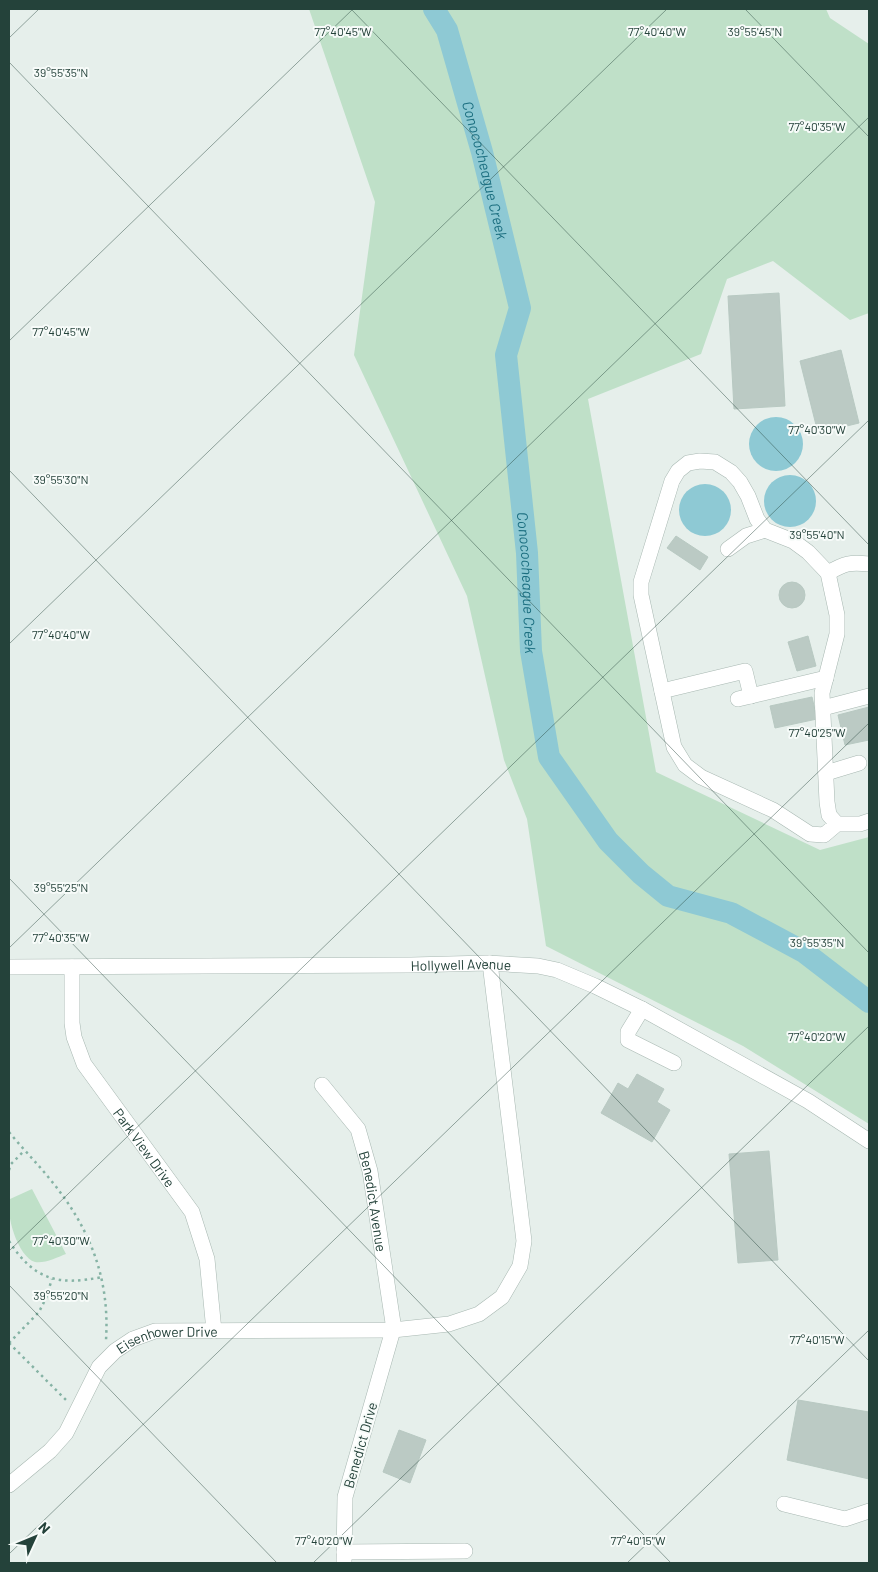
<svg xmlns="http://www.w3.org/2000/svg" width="878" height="1572" font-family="Barlow,sans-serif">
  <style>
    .green { fill: #bfe0c8 }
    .water { fill: #8ec9d4 }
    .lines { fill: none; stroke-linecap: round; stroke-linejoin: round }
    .river { stroke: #8ec9d4; stroke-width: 22 }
    .building { fill: #bbcac4; stroke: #b8c9c2 }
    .minor-casing { stroke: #a8b8b2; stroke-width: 16 }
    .path { stroke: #86b3a5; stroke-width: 2.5; stroke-dasharray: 2.5 4; stroke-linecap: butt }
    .minor { stroke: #fff; stroke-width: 15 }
    .ticks { fill: none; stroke: #24423a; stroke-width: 1; stroke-opacity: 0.45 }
    .labels { text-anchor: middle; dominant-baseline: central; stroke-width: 4; stroke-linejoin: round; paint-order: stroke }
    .street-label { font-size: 14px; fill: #24423a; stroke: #f7fbf9 }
    .water-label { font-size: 15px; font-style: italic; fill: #1c6f80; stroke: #f7fbf9 }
    .ticks-label { font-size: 12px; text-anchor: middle; fill: #24423a; stroke: #f7fbf9; stroke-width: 4; stroke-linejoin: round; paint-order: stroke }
  </style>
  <rect width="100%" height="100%" fill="#e6efeb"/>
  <!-- green -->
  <g class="green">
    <path d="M309 9H826L830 18 869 44V313L850 320 773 261 727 279 701 354 588 399 656 772 820 850 869 837V1124L743 1046 546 946 527 819 504 760 467 596 354 355 375 202Z"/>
    <path d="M32 1189 66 1254C58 1257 44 1264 35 1262 18 1257 5 1214 10 1199Z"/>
  </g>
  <!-- water -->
  <g class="water">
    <circle cx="776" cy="444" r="27"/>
    <circle cx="790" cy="501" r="26"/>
    <circle cx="705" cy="510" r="26"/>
  </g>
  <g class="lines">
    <!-- river -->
    <path class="river" id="s1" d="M434 9 447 30 482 152 520 308 506 355 527 553 531 651 549 757 608 841 641 874 668 896 731 913 804 952 869 1002"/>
  </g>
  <!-- building -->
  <g class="building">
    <path d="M779 293 785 406 734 409 728 296Z"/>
    <path d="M841 350 859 423 818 433 800 361Z"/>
    <path d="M676 536 708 557 700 570 667 548Z"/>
    <circle cx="792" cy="595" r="13"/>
    <path d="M808 636 816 666 797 671 788 642Z"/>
    <path d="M812 697 817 719 775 728 770 706Z"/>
    <path d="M869 707V740L845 745 838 715Z"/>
    <path d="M637 1074 664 1089 657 1102 670 1110 652 1142 601 1113 618 1083 628 1089Z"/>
    <path d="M769 1151 778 1260 738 1263 729 1154Z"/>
    <path d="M798 1400 869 1412V1479L787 1460Z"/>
    <path d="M399 1430 426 1440 410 1483 383 1472Z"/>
  </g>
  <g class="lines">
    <!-- minor casing -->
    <g class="minor-casing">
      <g id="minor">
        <path d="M728 549 746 536 765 530"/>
        <path d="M828 573C845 563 850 562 869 564"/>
        <path d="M662 691 745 671 751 696"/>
        <path d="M738 699 826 678"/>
        <path d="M823 708 869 696"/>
        <path d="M826 773 859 763"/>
        <path d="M837 824 829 815 827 802 822 693 837 634V615L828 573 808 552 793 541 765 530 757 519 748 496 740 482 731 472 715 462 700 461 688 463 678 471 672 481 641 582V595L674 747 685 765 701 777 773 810 810 834 824 835 837 824H860L869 821"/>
        <path id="s2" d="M9 967 411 965 487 963 538 966 557 970 595 986 644 1010 808 1101 869 1141"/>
        <path id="s3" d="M72 967V1023L74 1037 84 1064 192 1212 207 1259 214 1331"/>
        <path d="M642 1009 628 1032V1040L674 1063"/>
        <path id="s4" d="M322 1085 358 1129 370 1171 393 1323V1330L345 1497 344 1563"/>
        <path id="s5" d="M9 1485 50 1451 66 1433 99 1367 115 1351 133 1339 155 1331 393 1330 449 1324 479 1314 502 1297 520 1266 524 1241 490 963"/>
        <path d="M784 1504 845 1519 869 1511"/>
        <path d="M344 1552 465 1551"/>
      </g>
    </g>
    <!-- path -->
    <g class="path">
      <path d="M9 1132C22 1148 36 1162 49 1178 89 1226 110 1277 106 1340"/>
      <path d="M9 1170 11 1164 24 1151"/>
      <path d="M9 1241C34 1280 58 1286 102 1277"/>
      <path d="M9 1343 68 1402"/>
      <path d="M9 1343 39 1312 46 1298 52 1279"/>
    </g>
    <!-- minor -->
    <use href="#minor" class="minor"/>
  </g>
  <!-- ticks -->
  <path class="ticks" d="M351 9 869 545M745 9 869 137M9 38 39 9M9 62 869 953M9 341 353 9M9 470 869 1361M9 644 667 9M9 878 671 1563M9 948 869 117M9 1251 869 420M9 1285 277 1563M9 1554 869 723M313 1563 869 1026M627 1563 869 1330"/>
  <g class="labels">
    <!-- street labels -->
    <g class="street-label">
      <text stroke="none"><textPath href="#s2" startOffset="452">Hollywell Avenue</textPath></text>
      <text stroke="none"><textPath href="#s3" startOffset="202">Park View Drive</textPath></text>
      <text stroke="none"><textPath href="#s4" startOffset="131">Benedict Avenue</textPath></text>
      <text stroke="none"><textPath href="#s5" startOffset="229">Eisenhower Drive</textPath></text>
      <text transform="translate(360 1445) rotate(-74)">Benedict Drive</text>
    </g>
    <!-- water labels -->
    <g class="water-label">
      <text stroke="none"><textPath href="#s1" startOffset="170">Conococheague Creek</textPath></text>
      <text stroke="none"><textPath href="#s1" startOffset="590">Conococheague Creek</textPath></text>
    </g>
  </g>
  <g class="ticks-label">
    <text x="343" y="36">77°40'45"W</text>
    <text x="657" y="36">77°40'40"W</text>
    <text x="755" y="36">39°55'45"N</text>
    <text x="61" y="77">39°55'35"N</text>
    <text x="817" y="131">77°40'35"W</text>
    <text x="61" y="336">77°40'45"W</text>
    <text x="817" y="434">77°40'30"W</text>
    <text x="61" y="484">39°55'30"N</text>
    <text x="817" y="539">39°55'40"N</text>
    <text x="61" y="639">77°40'40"W</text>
    <text x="817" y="737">77°40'25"W</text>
    <text x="61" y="892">39°55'25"N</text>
    <text x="61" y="942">77°40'35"W</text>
    <text x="817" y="947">39°55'35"N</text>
    <text x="817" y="1041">77°40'20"W</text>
    <text x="61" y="1245">77°40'30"W</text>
    <text x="61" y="1300">39°55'20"N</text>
    <text x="817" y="1344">77°40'15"W</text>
    <text x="324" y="1545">77°40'20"W</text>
    <text x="638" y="1545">77°40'15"W</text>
  </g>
  <!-- border -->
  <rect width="878" height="1572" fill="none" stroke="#24423a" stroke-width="20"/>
  <!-- north arrow -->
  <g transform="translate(35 1537) rotate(46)" stroke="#f7fbf9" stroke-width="4" paint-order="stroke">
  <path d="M0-4L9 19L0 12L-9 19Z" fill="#24423a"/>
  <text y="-8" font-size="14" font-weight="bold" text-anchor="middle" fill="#24423a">N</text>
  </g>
</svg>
